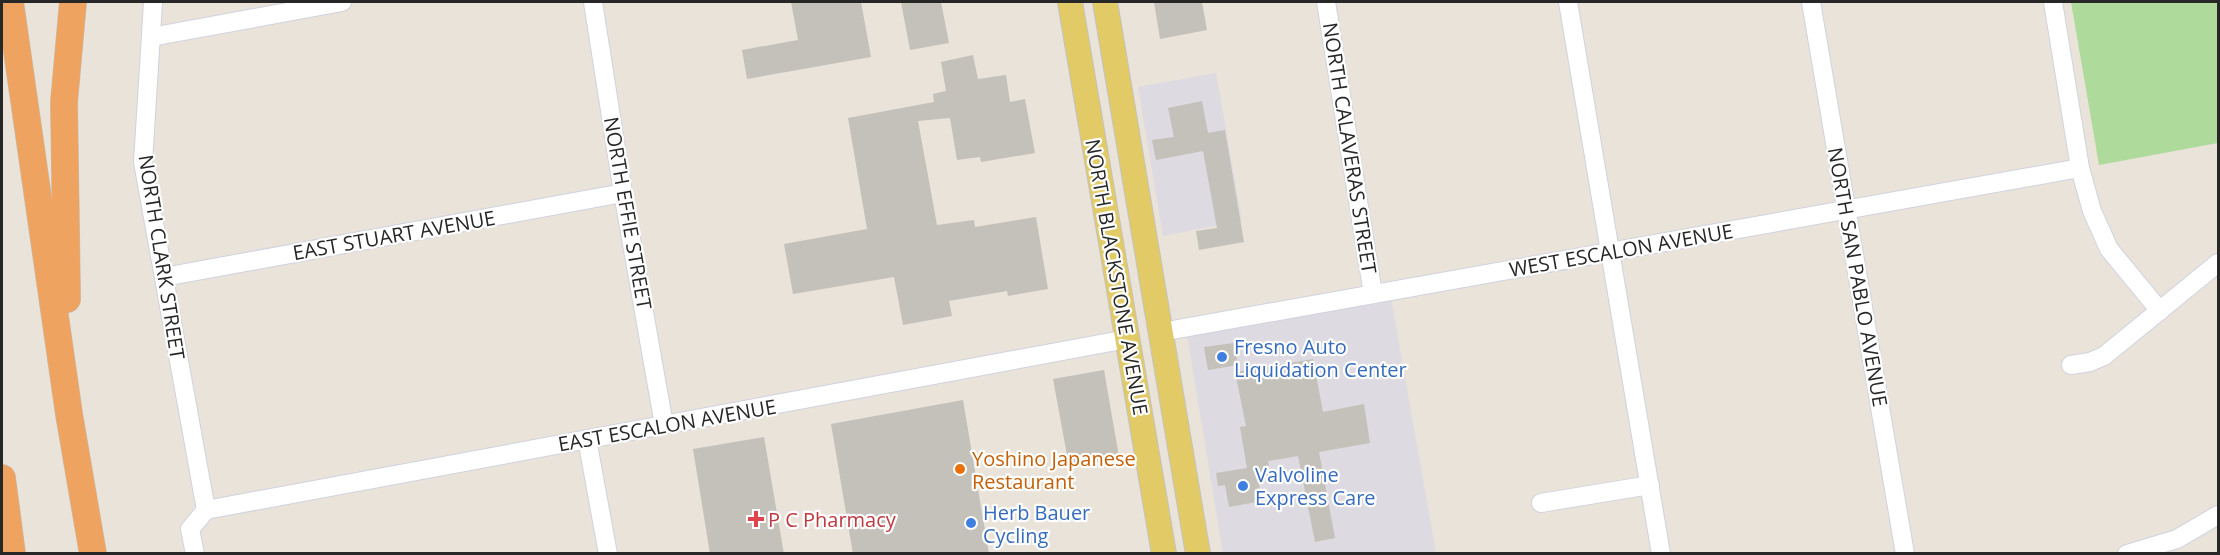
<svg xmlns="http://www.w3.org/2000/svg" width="2220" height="555" font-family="'Open Sans',sans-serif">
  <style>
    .industrial { fill: #dddae1 }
    .green { fill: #aedb9b }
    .building { fill: #c4c0ba }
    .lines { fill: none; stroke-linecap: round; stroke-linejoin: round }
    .minor-casing { stroke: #d0d2df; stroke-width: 20 }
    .major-casing { stroke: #c3c3c3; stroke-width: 26 }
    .highway-casing { stroke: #c3c3c3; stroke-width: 28 }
    .minor { stroke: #fff; stroke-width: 18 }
    .major { stroke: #e2cb66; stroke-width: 24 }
    .highway { stroke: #eea460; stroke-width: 27 }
    .shop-dot { fill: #3f7fe0; stroke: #fff; stroke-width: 2 }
    .food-dot { fill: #e8710a; stroke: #fff; stroke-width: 2 }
    .health-dot { fill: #e0444e; stroke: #fff; stroke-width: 2 }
    .labels { text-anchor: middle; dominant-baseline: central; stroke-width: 4.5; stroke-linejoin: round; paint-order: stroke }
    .street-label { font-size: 20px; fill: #272727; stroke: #fff }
    .shop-label { font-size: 20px; fill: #366cbe; stroke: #fff; text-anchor: start }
    .food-label { font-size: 20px; fill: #c56008; stroke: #fff; text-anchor: start }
    .health-label { font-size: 20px; fill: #be3a42; stroke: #fff; text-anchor: start }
  </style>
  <rect width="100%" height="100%" fill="#e9e3da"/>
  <!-- industrial -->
  <g class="industrial">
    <path d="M1216 73 1242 221 1163 236 1138 87Z"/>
    <path d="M1391 298 1436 553H1223L1187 335Z"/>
  </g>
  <!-- green -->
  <path class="green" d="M2071 2H2218V143L2099 165Z"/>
  <!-- building -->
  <g class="building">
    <path d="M791 2H861L871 57 747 79 742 50 798 40Z"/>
    <path d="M901 2H941L949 43 910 50Z"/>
    <path d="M1154 2H1202L1207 30 1160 39Z"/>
    <path d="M973 55 978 79 1006 75 1010 102 1025 99 1035 153 981 162 980 157 957 160 950 118 918 121 937 225 974 220 975 227 1036 217 1048 289 1008 296 1007 291 949 301 952 316 903 325 894 277 793 294 784 244 867 229 848 118 934 102 933 94 946 91 941 62Z"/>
    <path d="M1202 101 1208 133 1225 130 1244 242 1199 250 1196 231 1217 228 1203 151 1156 160 1152 140 1174 137 1168 108Z"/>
    <path d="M1234 343 1238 365 1208 370 1204 347Z"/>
    <path d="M1313 359 1323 412 1364 404 1370 443 1319 452 1335 538 1315 542 1298 456 1268 461 1271 476 1258 479 1262 501 1229 507 1225 485 1218 486 1216 473 1247 468 1240 427 1246 426 1235 372Z"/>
    <path d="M1104 370 1119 457 1069 466 1053 379Z"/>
    <path d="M963 400 989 554H853L831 424Z"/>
    <path d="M764 437 784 554H710L693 449Z"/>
  </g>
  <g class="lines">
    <!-- minor casing -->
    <g class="minor-casing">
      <g id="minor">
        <path d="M153 2 143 162 206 510"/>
        <path d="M593 2 623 193 664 425"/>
        <path d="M1326 2 1373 294"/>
        <path d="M1568 2 1661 554"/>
        <path d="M1811 2 1905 554"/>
        <path d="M2053 2 2080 168 2092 211 2109 249 2160 311"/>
        <path d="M151 37 342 2"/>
        <path d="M164 277 623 193"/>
        <path d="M1161 332 2080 168"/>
        <path d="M2071 365 2090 362 2104 356 2218 263"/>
        <path d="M587 439 608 554"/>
        <path d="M1541 503 1650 485"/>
        <path d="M206 510 1127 339"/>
        <path d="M195 554 190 529 206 510"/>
        <path d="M2127 554 2177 539 2218 515"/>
      </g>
    </g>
    <!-- major casing -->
    <g class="major-casing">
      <g id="major">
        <path d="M1070 2 1164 554"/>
        <path d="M1105 2 1198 554"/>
      </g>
    </g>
    <!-- highway casing -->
    <g class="highway-casing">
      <g id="highway">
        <path d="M10 2 69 414 93 554"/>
        <path d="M67 299 64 102 73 2"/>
        <path d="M2 478 12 554"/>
      </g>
    </g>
    <!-- minor -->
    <use href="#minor" class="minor"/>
    <!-- major -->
    <use href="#major" class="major"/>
    <!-- highway -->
    <use href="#highway" class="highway"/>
  </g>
  <!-- markers -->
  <g class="shop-dot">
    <circle cx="1222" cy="357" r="6"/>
    <circle cx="1243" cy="486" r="6"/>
    <circle cx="971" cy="523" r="6"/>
  </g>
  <circle class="food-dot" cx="960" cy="469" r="6"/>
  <path class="health-dot" d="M753 510h6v6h6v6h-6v6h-6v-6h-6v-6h6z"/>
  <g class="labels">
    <!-- street labels -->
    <g class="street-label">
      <text transform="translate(1350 148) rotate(81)">NORTH CALAVERAS STREET</text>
      <text transform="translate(628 213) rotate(80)">NORTH EFFIE STREET</text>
      <text transform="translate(394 235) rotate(-10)">EAST STUART AVENUE</text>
      <text transform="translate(1621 250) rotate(-10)">WEST ESCALON AVENUE</text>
      <text transform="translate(162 257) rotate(81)">NORTH CLARK STREET</text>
      <text transform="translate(1117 277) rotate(80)">NORTH BLACKSTONE AVENUE</text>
      <text transform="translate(1858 277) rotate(80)">NORTH SAN PABLO AVENUE</text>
      <text transform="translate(667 425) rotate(-10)">EAST ESCALON AVENUE</text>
    </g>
    <!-- shop labels -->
    <g class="shop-label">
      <text x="1234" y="346">Fresno Auto<tspan x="1234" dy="23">Liquidation Center</tspan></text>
      <text x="1255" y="474">Valvoline<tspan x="1255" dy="23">Express Care</tspan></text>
      <text x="983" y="512">Herb Bauer<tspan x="983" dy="23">Cycling</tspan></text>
    </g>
    <!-- food labels -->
    <g class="food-label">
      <text x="972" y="458">Yoshino Japanese<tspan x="972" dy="23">Restaurant</tspan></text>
    </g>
    <!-- health labels -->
    <g class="health-label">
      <text x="768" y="519">P C Pharmacy</text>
    </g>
  </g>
  <!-- border -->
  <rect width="2220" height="555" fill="none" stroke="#272727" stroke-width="6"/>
</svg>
